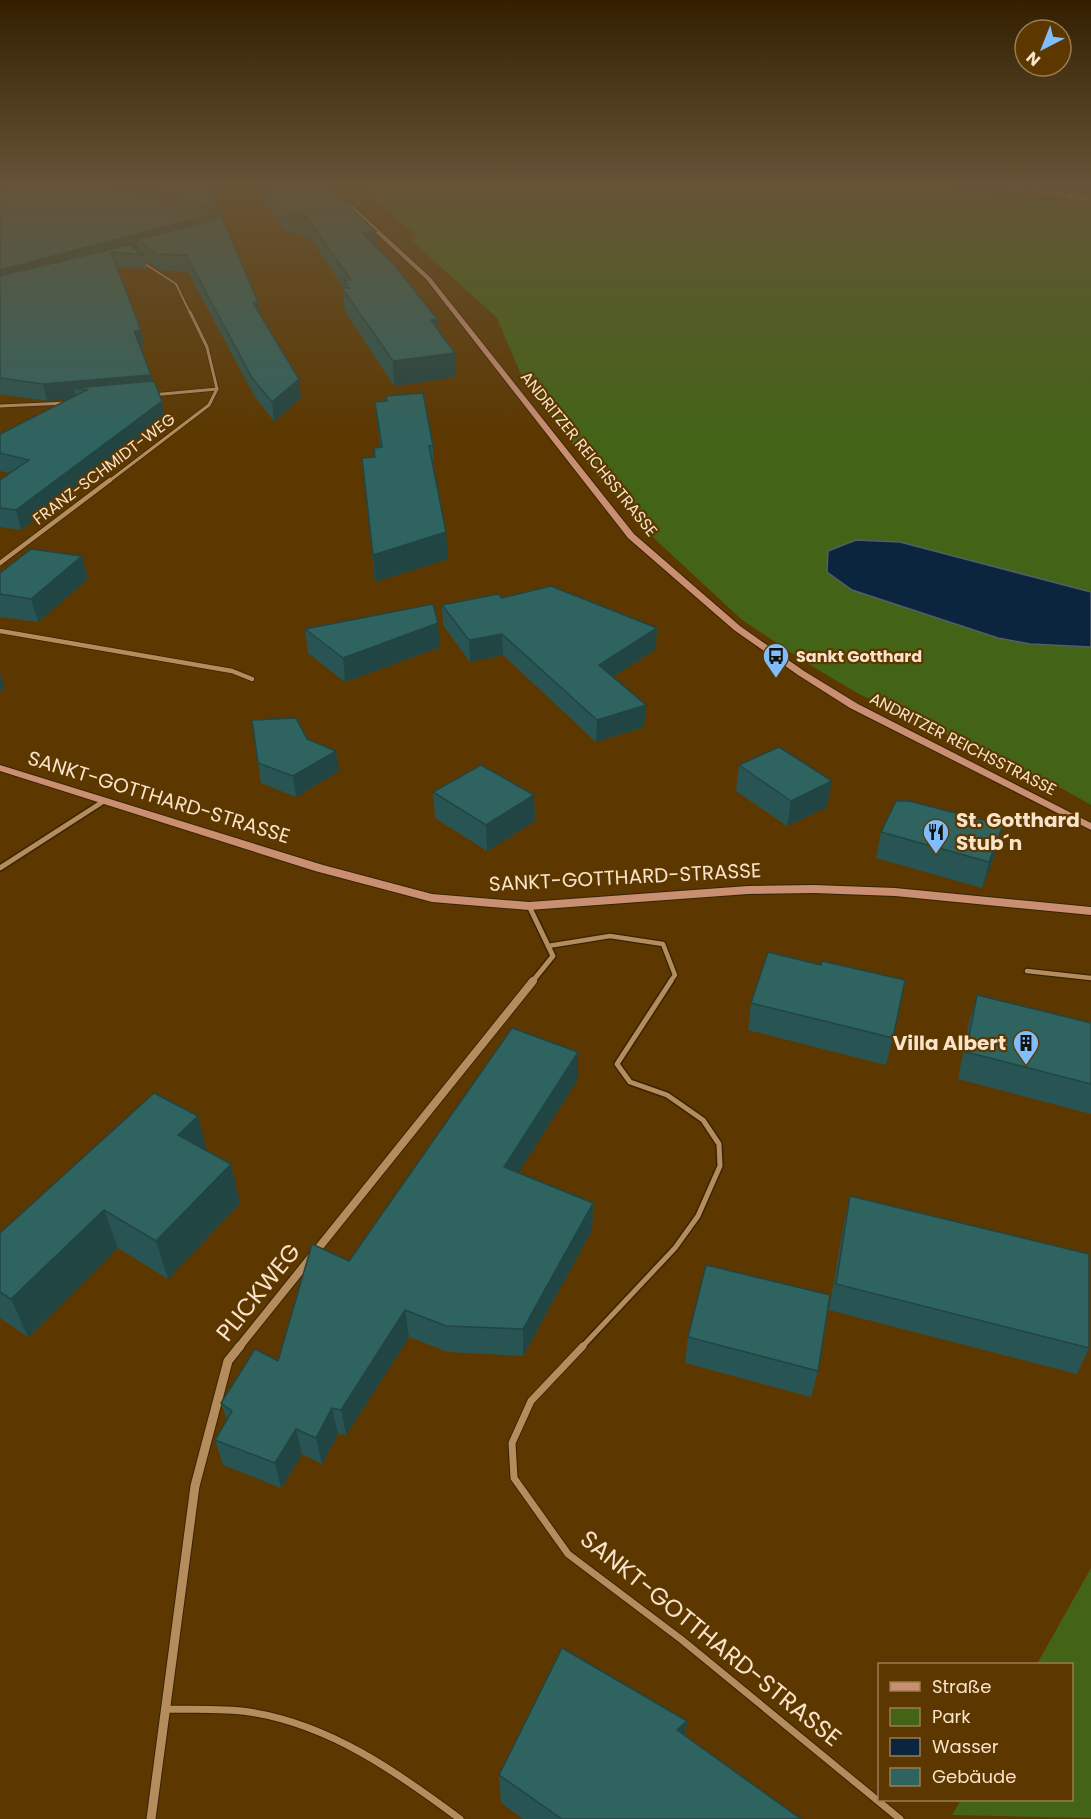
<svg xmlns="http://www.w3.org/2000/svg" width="1091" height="1819" font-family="Poppins,sans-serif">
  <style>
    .built { fill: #603f14 }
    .green { fill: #436417 }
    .water { fill: #0b253e; stroke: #525e68; stroke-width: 1.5 }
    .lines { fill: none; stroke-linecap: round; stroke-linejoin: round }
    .lane-far2-casing { stroke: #372309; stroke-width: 7 }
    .lane-far1-casing { stroke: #372309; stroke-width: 8 }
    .lane-casing { stroke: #372309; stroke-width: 9 }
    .street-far5-casing { stroke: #372309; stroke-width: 3 }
    .street-far4-casing { stroke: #372309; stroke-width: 4.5 }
    .street-far3-casing { stroke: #372309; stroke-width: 6 }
    .street-far2-casing { stroke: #372309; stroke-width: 8 }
    .street-far1-casing { stroke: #372309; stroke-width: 10 }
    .street-casing { stroke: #372309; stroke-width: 11 }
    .secondary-casing { stroke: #372309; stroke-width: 2 }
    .lane-far2 { stroke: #b58c5b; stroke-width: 4.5 }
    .lane-far1 { stroke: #b58c5b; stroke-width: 5 }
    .lane { stroke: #b58c5b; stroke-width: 7 }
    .street-far5 { stroke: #b58c5b; stroke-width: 2 }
    .street-far4 { stroke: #b58c5b; stroke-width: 3 }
    .street-far3 { stroke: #b58c5b; stroke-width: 4.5 }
    .street-far2 { stroke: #b58c5b; stroke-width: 5 }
    .street-far1 { stroke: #b58c5b; stroke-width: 8 }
    .street { stroke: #b58c5b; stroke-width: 9 }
    .secondary { fill: #ca8e71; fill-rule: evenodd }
    .rail-casing { stroke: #a6885f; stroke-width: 3 }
    .rail { stroke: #5c3800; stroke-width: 2; stroke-dasharray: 6; stroke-linecap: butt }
    .wall { fill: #285553 }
    .shaded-wall { fill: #214543 }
    .building { fill: #2f6360; stroke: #214543; stroke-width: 1.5 }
    .labels { text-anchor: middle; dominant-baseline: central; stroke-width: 4.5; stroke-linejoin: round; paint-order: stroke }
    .far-street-label { font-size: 16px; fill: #f9e3ca; stroke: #5c3800 }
    .far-poi-label { font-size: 16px; font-weight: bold; fill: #f9e3ca; stroke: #5c3800; text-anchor: start }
    .street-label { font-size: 20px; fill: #f9e3ca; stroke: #5c3800 }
    .poi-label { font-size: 20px; font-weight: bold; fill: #f9e3ca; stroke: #5c3800; text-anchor: start }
    .near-street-label { font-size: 24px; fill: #f9e3ca; stroke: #5c3800 }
  </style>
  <rect width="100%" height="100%" fill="#5c3800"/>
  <!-- built -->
  <path class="built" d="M921 182H1032L1091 190V207Z"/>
  <!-- green -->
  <g class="green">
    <path d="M349 182H921L1091 207V805L1063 789 859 694 805 662 741 619 644 529 590 467 524 382 497 318 412 241 418 237 363 189 356 188Z"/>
    <path d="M1091 1568V1818L952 1815 961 1800H1072V1664H1037Z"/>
  </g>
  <!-- water -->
  <path class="water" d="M856 540 900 542 1091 592V647L1030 644 998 638 852 590 827 572 828 551Z"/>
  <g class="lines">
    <!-- lane-far2 casing -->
    <g class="lane-far2-casing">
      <g id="lane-far2">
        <path d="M548 946 610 936 663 944 675 975 670 982"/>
        <path d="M1027 971 1091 978"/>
      </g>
    </g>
    <!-- lane-far1 casing -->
    <g class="lane-far1-casing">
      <path id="lane-far1" d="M582 1347 675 1248 698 1216 720 1166 719 1144 703 1120 667 1095 630 1082 617 1064 671 981"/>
    </g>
    <!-- lane casing -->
    <g class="lane-casing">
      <g id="lane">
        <path d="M583 1346 531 1401 512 1443 514 1478 568 1554 682 1640 900 1819"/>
        <path d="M166 1709C193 1710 221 1708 249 1712 329 1724 397 1772 460 1819"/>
      </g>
    </g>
    <!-- street-far5 casing -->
    <g class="street-far5-casing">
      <path id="street-far5" d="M139 260 176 284 190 313"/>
    </g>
    <!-- street-far4 casing -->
    <g class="street-far4-casing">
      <g id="street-far4">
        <path d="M152 395 217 389"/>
        <path d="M0 406 67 403"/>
        <path d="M108 482 209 405 217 389 207 347 190 312"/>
      </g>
    </g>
    <!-- street-far3 casing -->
    <g class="street-far3-casing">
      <g id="street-far3">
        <path d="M0 563 110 480"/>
        <path d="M0 631 232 671 252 679"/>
      </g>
    </g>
    <!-- street-far2 casing -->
    <g class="street-far2-casing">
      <g id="street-far2">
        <path d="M0 868 104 801"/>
        <path d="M529 906 553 956 532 982"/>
      </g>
    </g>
    <!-- street-far1 casing -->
    <g class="street-far1-casing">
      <path id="street-far1" d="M239 1347 533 981"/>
    </g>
    <!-- street casing -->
    <g class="street-casing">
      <path id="street" d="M151 1819 195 1486 228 1361 240 1346"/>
    </g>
    <!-- secondary casing -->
    <g class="secondary-casing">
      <g id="secondary">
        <path d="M314 182H319L355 208 430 277 634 534 740 626 804 671 858 704 1091 823V830L850 708 798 675 734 630 628 538 426 279 351 210Z"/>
        <path d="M0 765 323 865 432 894 529 902 748 886 814 885 895 888 1091 907V915L895 896 814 893 748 894 529 910 432 902 315 871 0 771Z"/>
      </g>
    </g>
    <!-- lane-far2 -->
    <use href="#lane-far2" class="lane-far2"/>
    <!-- lane-far1 -->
    <use href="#lane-far1" class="lane-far1"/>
    <!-- lane -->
    <use href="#lane" class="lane"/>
    <!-- street-far5 -->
    <use href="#street-far5" class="street-far5"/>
    <!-- street-far4 -->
    <use href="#street-far4" class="street-far4"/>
    <!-- street-far3 -->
    <use href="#street-far3" class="street-far3"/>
    <!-- street-far2 -->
    <use href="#street-far2" class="street-far2"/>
    <!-- street-far1 -->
    <use href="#street-far1" class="street-far1"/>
    <!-- street -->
    <use href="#street" class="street"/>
    <!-- secondary -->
    <use href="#secondary" class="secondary"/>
    <!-- rail casing -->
    <g class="rail-casing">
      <path id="rail" d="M967 182 1091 199"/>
    </g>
    <!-- rail -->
    <use href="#rail" class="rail"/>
  </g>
  <!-- wall -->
  <g class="wall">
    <path d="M0 182H206L218 209 219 215 260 315 301 398 274 421 255 397 188 272 160 270 145 260 147 269 116 267 141 330 144 346H140L151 375 152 381 165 419 21 530 0 527V480L10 473 0 471V434L69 399 47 401 0 394Z"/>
    <path d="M251 182H316L317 185 378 248 438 320V330L456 377 394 386 345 311 342 288H344L310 238 284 230Z"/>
    <path d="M386 396 433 446 434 471 448 559 375 582 362 458 374 457 380 447 375 402 386 401Z"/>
    <path d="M82 556 88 579 38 622 0 617V573Z"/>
    <path d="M502 598 656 649 613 677 644 727 596 742 503 655 470 662 443 625 442 605Z"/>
    <path d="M305 629 440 647 345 682 308 653Z"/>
    <path d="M258 763 339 771 296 797 261 783Z"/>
    <path d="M739 765 827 807 787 826 736 791Z"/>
    <path d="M433 792 534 795 535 821 487 851 435 818Z"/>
    <path d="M1003 825 996 851 982 888 876 858 881 832Z"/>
    <path d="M821 965 893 1038 886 1065 748 1030 751 1003Z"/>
    <path d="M977 995 1091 1023V1114L958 1079 969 1022Z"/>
    <path d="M578 1079 518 1173 593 1203 592 1230 523 1356 448 1352 409 1337 346 1435 338 1434 322 1464 302 1454 281 1488 223 1465 215 1440 227 1420 221 1403 278 1361 349 1261Z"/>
    <path d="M207 1151 240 1203 168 1279 118 1248 28 1337 0 1318V1233Z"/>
    <path d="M850 1196 1089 1348 1077 1374 829 1310 844 1223Z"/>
    <path d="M688 1337 818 1371 811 1397 685 1363Z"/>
    <path d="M687 1721 685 1736 801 1819H523L501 1803 499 1775Z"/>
  </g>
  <!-- shaded-wall -->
  <g class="shaded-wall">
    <path d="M9 182H64L0 197V184Z"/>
    <path d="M302 182H316L318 197 304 199Z"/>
    <path d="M213 214 215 228 137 240 139 248 121 253 111 252 0 286V270Z"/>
    <path d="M376 231 378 252 362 233Z"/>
    <path d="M258 302 261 319 253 303Z"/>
    <path d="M431 320H438L439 343Z"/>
    <path d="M141 330 144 346 137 347 134 331Z"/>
    <path d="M455 353 456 377 394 386 393 361Z"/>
    <path d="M151 375 154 391 87 390 74 388 76 398 47 401 43 384Z"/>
    <path d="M299 379 301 398 274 421 272 402Z"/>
    <path d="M162 401 165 419 21 530 16 510Z"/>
    <path d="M446 532 448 559 375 582 373 555Z"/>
    <path d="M82 556 88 579 38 622 31 599Z"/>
    <path d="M438 623 440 647 345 682 343 658Z"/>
    <path d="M657 628 656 649 599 686V665Z"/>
    <path d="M502 634 503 655 470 662 469 640Z"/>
    <path d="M0 673 5 688 0 691Z"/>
    <path d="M646 705 644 727 596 742 597 720Z"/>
    <path d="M336 751 339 771 296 797 293 776Z"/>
    <path d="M832 781 827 807 787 826 791 801Z"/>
    <path d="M534 795 535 821 487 851 486 825Z"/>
    <path d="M1003 825 996 851 982 888 989 862Z"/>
    <path d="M578 1052V1079L505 1194 504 1167Z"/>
    <path d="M198 1116 208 1155 178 1135Z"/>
    <path d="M231 1164 240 1203 168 1279 156 1241Z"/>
    <path d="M593 1203 592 1230 523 1356V1329Z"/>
    <path d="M104 1210 118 1248 28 1337 11 1299Z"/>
    <path d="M405 1310 409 1337 346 1435 341 1410Z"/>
    <path d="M332 1408 338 1434 322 1464 316 1438Z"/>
    <path d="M296 1429 302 1454 281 1488 275 1463Z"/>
    <path d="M687 1721 682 1751 677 1730Z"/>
  </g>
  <!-- building -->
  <g class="building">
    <path d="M29 182H90L152 196 213 214 0 270V189Z"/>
    <path d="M119 182H206L218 209 154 190Z"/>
    <path d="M262 182H293L300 186 325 184 376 231 362 233 392 262 438 320H431L455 353 393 361 342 288H349L344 280H351L307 218 282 210Z"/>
    <path d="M220 213 258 302 253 303 299 379 272 402 252 378 186 255 158 254 137 240 215 219Z"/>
    <path d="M129 245 144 255 111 252 141 330 134 331 151 375 43 384 0 378V276Z"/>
    <path d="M154 381 162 401 16 510 0 508V480L29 460 0 453V434L87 390 74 388Z"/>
    <path d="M423 393 433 446H429L446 532 373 555 362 458 375 457 374 448 382 447 375 402 387 401 386 396Z"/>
    <path d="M31 549 82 556 31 599 0 594V573Z"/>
    <path d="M551 586 657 628 599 665 646 705 597 720 502 634 469 640 442 605 498 594 502 598Z"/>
    <path d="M433 604 438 623 343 658 305 629Z"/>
    <path d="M296 718 307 739 336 751 293 776 258 763 252 720Z"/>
    <path d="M779 747 832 781 791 801 739 765Z"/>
    <path d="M481 765 534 795 486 825 433 792Z"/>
    <path d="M896 801H909L1003 825 989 862 881 832Z"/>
    <path d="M768 952 821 965 822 961 905 980 893 1038 751 1003Z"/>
    <path d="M977 995 1091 1023V1084L966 1052Z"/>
    <path d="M512 1028 578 1052 504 1167 593 1203 523 1329 446 1326 405 1310 341 1410 332 1408 316 1438 296 1429 275 1463 215 1440 232 1411 221 1403 255 1349 278 1361 312 1244 349 1261Z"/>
    <path d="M154 1093 198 1116 178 1135 231 1164 156 1241 104 1210 11 1299 0 1292V1233Z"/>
    <path d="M850 1196 1089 1254V1348L836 1284Z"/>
    <path d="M706 1265 830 1295 818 1371 688 1337Z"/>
    <path d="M562 1648 687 1721 677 1730 801 1819H562L499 1775Z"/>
  </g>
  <!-- sky -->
  <linearGradient id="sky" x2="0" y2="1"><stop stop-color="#331f00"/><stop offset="0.42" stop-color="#665337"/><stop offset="1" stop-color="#665337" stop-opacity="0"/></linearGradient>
  <rect width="1091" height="437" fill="url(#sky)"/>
  <!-- icons -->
  <defs>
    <g id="bus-pin" transform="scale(1.35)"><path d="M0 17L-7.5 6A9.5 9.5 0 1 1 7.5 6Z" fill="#81bdfa" stroke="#5c3800"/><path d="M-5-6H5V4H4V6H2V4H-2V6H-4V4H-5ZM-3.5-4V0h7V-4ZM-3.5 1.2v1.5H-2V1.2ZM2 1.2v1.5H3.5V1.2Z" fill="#111"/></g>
    <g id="restaurant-pin" transform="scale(1.35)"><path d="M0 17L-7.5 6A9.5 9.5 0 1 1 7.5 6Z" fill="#81bdfa" stroke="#5c3800"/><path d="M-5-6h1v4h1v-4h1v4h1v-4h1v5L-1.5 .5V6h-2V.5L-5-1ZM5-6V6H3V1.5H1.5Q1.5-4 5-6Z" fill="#111"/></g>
    <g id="building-pin" transform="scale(1.35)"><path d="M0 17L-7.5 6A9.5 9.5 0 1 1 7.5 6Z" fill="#81bdfa" stroke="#5c3800"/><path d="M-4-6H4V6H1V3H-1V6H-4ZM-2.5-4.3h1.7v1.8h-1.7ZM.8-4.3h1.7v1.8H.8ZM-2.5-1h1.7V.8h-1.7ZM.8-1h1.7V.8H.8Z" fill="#111"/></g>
  </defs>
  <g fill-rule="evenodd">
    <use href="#bus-pin" x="776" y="656"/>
    <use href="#restaurant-pin" x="936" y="832"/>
    <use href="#building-pin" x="1026" y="1043"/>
  </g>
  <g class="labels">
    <!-- far-street labels -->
    <g class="far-street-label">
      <text transform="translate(589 454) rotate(51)">ANDRITZER REICHSSTRASSE</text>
      <text transform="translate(104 469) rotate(-37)">FRANZ-SCHMIDT-WEG</text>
      <text transform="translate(963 744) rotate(27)">ANDRITZER REICHSSTRASSE</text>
    </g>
    <!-- far-poi labels -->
    <g class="far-poi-label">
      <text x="796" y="656">Sankt Gotthard</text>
    </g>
    <!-- street labels -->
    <g class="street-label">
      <text transform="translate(159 797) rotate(17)">SANKT-GOTTHARD-STRASSE</text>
      <text transform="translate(625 877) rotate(-3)">SANKT-GOTTHARD-STRASSE</text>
    </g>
    <!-- poi labels -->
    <g class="poi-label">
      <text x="956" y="820">St. Gotthard<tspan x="956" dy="23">Stub´n</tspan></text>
      <text x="1006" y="1043" text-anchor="end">Villa Albert</text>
    </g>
    <!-- near-street labels -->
    <g class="near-street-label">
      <text transform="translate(258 1292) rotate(-51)">PLICKWEG</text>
      <text transform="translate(711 1638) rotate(39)">SANKT-GOTTHARD-STRASSE</text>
    </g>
  </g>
  <!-- legend -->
  <rect x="878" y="1663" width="195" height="138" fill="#5c3800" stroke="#9b7c51" stroke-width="1.5"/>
  <rect x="890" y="1682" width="30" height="9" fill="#ca8e71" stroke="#9b7c51" stroke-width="1.5"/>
  <text x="932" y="1693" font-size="18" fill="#f9e3ca">Straße</text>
  <rect x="890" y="1708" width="30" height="18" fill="#436417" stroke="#9b7c51" stroke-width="1.5"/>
  <text x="932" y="1723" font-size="18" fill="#f9e3ca">Park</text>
  <rect x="890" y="1738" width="30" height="18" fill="#0b253e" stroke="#9b7c51" stroke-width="1.5"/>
  <text x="932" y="1753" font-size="18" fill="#f9e3ca">Wasser</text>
  <rect x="890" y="1768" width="30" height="18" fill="#2f6360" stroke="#9b7c51" stroke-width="1.5"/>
  <text x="932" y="1783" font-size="18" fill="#f9e3ca">Gebäude</text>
  <!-- north arrow -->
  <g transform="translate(1043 48) rotate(222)"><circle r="28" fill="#5c3800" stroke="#9b7c51" stroke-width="1.5"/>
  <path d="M0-4.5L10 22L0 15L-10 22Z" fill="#81bdfa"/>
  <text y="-9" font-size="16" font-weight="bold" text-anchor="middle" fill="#f9e3ca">N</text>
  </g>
</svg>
